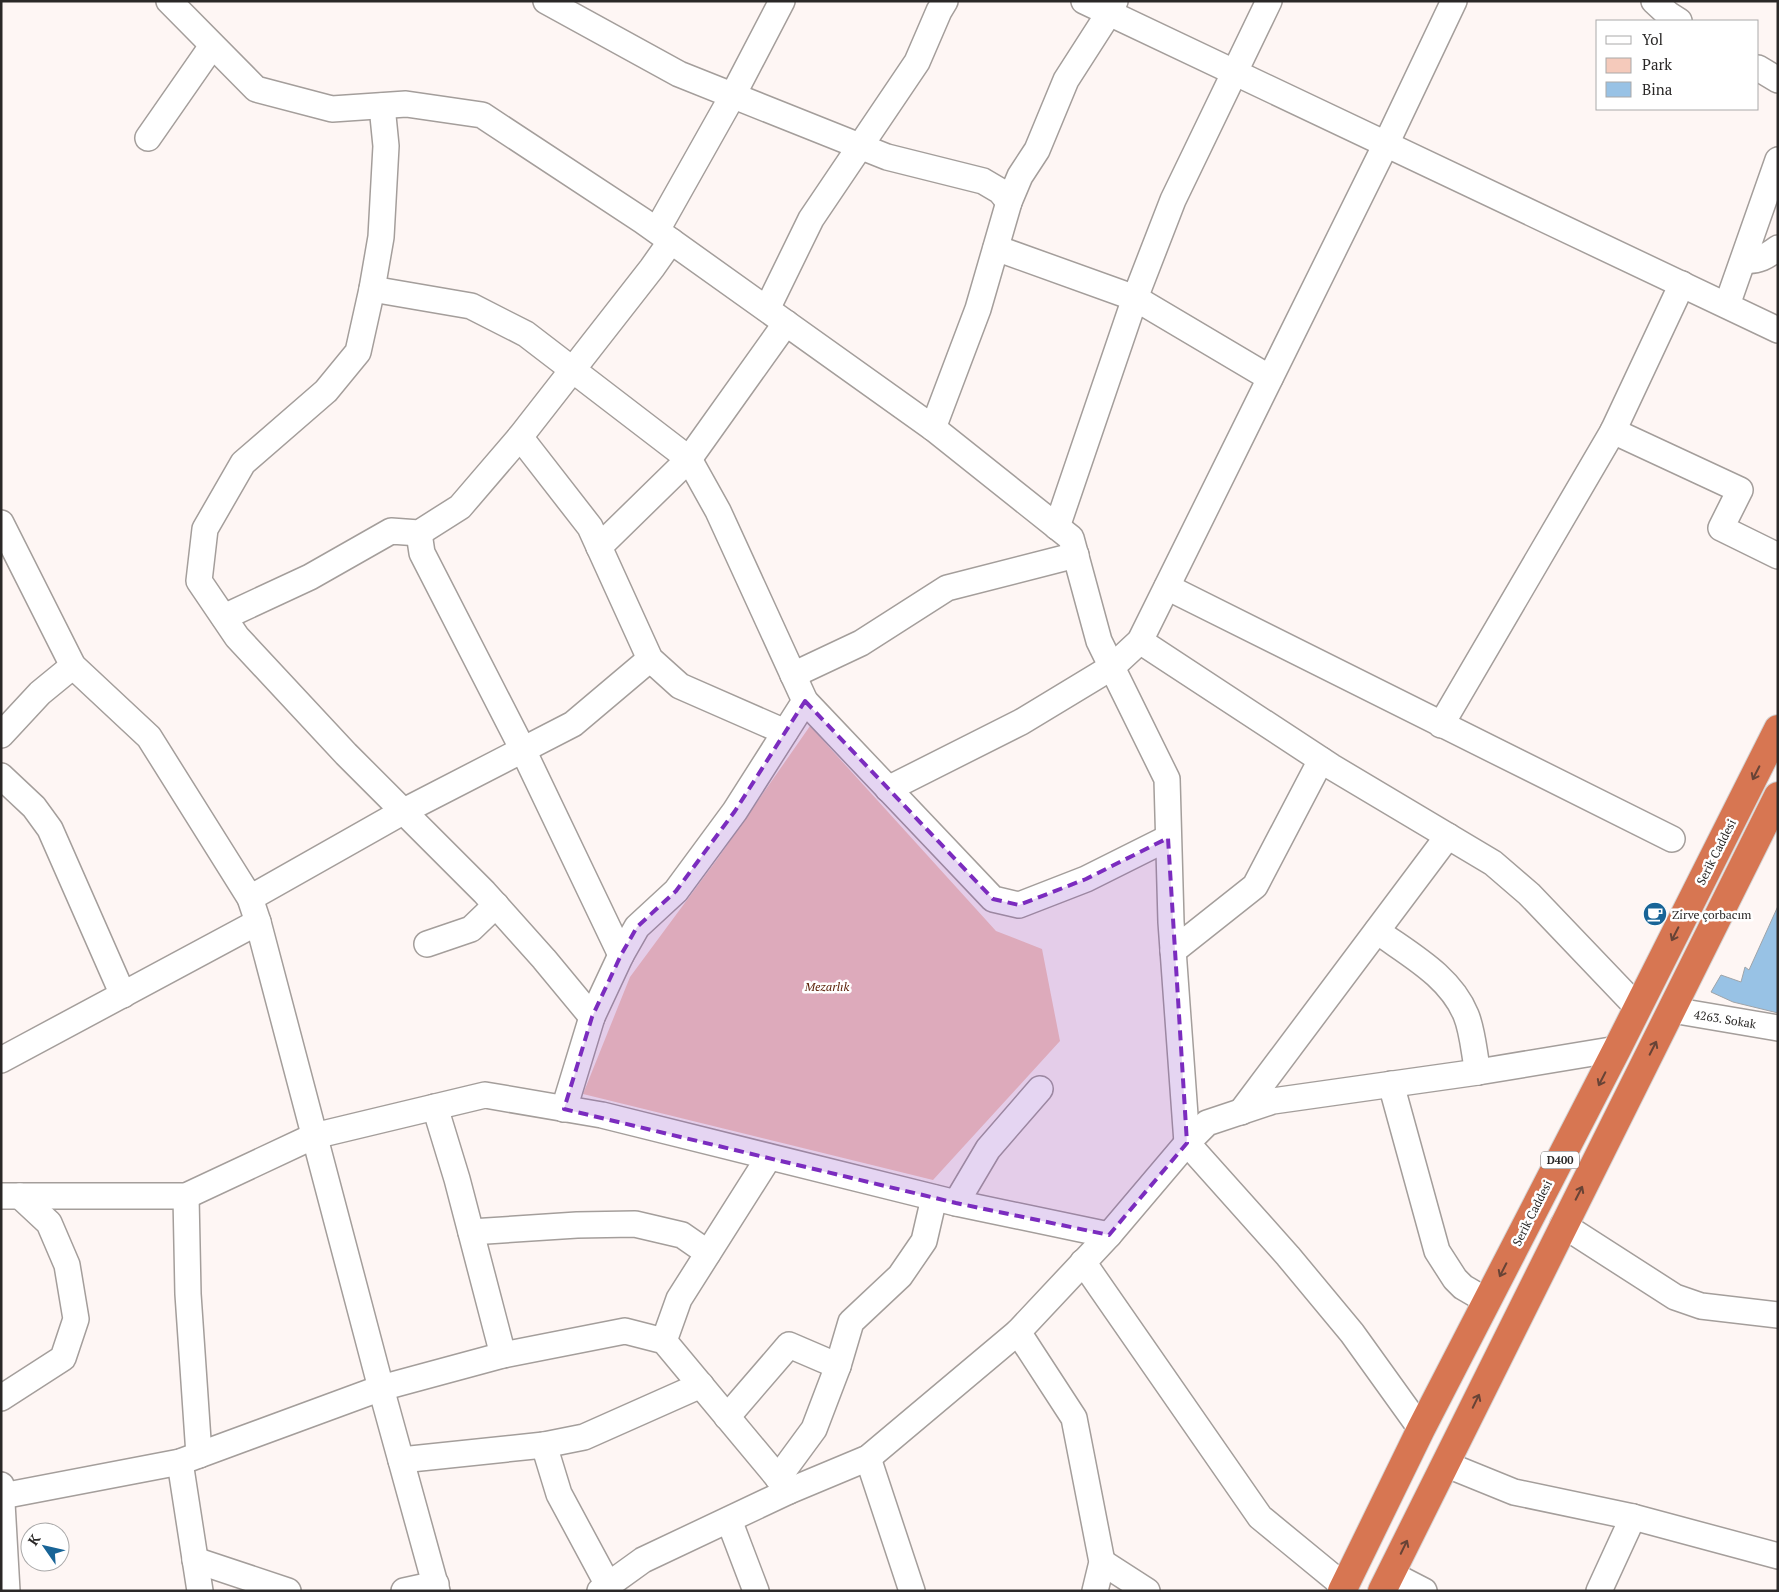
<svg xmlns="http://www.w3.org/2000/svg" width="1779" height="1592" font-family="'PT Serif',serif">
  <style>
    .green { fill: #f5cabb }
    .building { fill: #98c2e5; stroke: #9fa4a9 }
    .lines { fill: none; stroke-linecap: round; stroke-linejoin: round }
    .minor-casing { stroke: #a49e9b; stroke-width: 28 }
    .highway-casing { stroke: #d4d4d4; stroke-width: 30 }
    .minor { stroke: #fff; stroke-width: 25 }
    .highway { stroke: #d77652; stroke-width: 28 }
    .oneway { stroke: #674336 }
    .marked { fill: #7b2cbf; fill-opacity: 0.2; stroke: #7b2cbf; stroke-width: 4; stroke-dasharray: 10 6; stroke-linejoin: round }
    .labels { text-anchor: middle; dominant-baseline: central; stroke-width: 5; stroke-linejoin: round; paint-order: stroke }
    .shield { fill: #fff; stroke: #6a6868; stroke-width: 1 }
    .shield-label { font-size: 11px; font-weight: bold; fill: #2a2827 }
    .street-label { font-size: 12px; fill: #2a2827; stroke: #fff }
    .poi-label { font-size: 12px; fill: #2a2827; stroke: #fff; text-anchor: start }
    .park-label { font-size: 12px; font-style: italic; fill: #571a00; stroke: #fff }
  </style>
  <rect width="100%" height="100%" fill="#fef6f4"/>
  <!-- green -->
  <path class="green" d="M810 726 996 931 1042 949 1060 1041 933 1180 583 1094 630 977 718 858Z"/>
  <!-- building -->
  <path class="building" d="M1778 906V1013L1733 1002 1711 992 1721 975 1741 982 1745 967 1749 970Z"/>
  <g class="lines">
    <!-- minor casing -->
    <g class="minor-casing">
      <g id="minor">
        <path d="M169 1 256 89 332 109 406 104 482 115 643 221 933 428 1071 538 1099 641 1167 779 1171 922 1187 1143 1288 1256 1352 1333 1421 1429"/>
        <path d="M546 1 679 74 887 157 983 181 1000 191 1009 202"/>
        <path d="M1084 1 1778 330"/>
        <path d="M1654 1 1668 14 1679 21"/>
        <path d="M1758 68 1778 80"/>
        <path d="M382 106 386 146 381 237 372 289 358 352 326 391 243 463 205 529 199 581 237 637 346 754 484 892 544 959 592 1017"/>
        <path d="M148 138 212 46"/>
        <path d="M657 230 733 95 782 1"/>
        <path d="M996 248 1135 298 1270 378"/>
        <path d="M1744 260C1758 262 1767 256 1778 248"/>
        <path d="M372 289 471 306 526 334 689 459 718 511 805 701 993 899 1019 905 1086 879 1168 838"/>
        <path d="M1727 305 1778 160"/>
        <path d="M767 309 811 219 917 62 939 11 945 1"/>
        <path d="M933 428 978 309 1009 202 1020 176 1037 150 1066 80 1109 13 1115 1"/>
        <path d="M1613 431 1740 490 1721 528 1778 556"/>
        <path d="M520 437 590 527 650 659 680 686 785 732"/>
        <path d="M1 523 73 666 149 737 250 898 258 922 381 1388 437 1591"/>
        <path d="M1057 527 1135 298 1173 200 1269 1"/>
        <path d="M419 533 422 553 523 750 621 955"/>
        <path d="M599 547 689 459 786 323"/>
        <path d="M1167 587 1672 839"/>
        <path d="M224 617 310 577 391 531 419 533 460 507 520 437 652 268 671 241"/>
        <path d="M1140 641 1332 767 1493 863 1529 894 1638 1008"/>
        <path d="M793 675 861 643 947 588 1076 555"/>
        <path d="M1441 725 1613 431 1682 284"/>
        <path d="M1 735 40 693 73 666"/>
        <path d="M1 776 34 807 50 829 123 995"/>
        <path d="M888 789 1021 722 1112 667 1140 641 1386 144 1454 1"/>
        <path d="M250 898 404 811 573 724 650 659"/>
        <path d="M1377 931C1410 955 1450 976 1466 1015 1473 1032 1474 1054 1478 1072"/>
        <path d="M427 944 471 929 496 905"/>
        <path d="M1173 951 1255 886 1321 760"/>
        <path d="M1672 1010 1778 1028"/>
        <path d="M1 1060 258 922"/>
        <path d="M1391 1084 1437 1251 1455 1279 1463 1287 1487 1301"/>
        <path d="M435 1107 457 1179 503 1355"/>
        <path d="M564 1109 592 1017 621 955 637 927 676 891 735 811 805 701"/>
        <path d="M1241 1112 1448 836"/>
        <path d="M1 1196H186L314 1136 485 1095 602 1115 956 1203 1109 1235"/>
        <path d="M186 1196 188 1294 199 1455"/>
        <path d="M956 1203 988 1149 1040 1089"/>
        <path d="M1563 1225 1675 1297 1701 1306 1778 1315"/>
        <path d="M471 1232 577 1225 635 1224 682 1235 708 1253"/>
        <path d="M1083 1262 1260 1517 1344 1586"/>
        <path d="M1018 1332 1074 1418 1102 1562 1095 1591"/>
        <path d="M664 1341 679 1299 769 1157"/>
        <path d="M1 1398 63 1358 76 1319 67 1265 49 1223 20 1196"/>
        <path d="M727 1417 789 1345 838 1366 851 1322 900 1276 924 1241 934 1198"/>
        <path d="M544 1445 559 1494 608 1585"/>
        <path d="M868 1458 912 1591"/>
        <path d="M401 1460 544 1445 584 1437 701 1385"/>
        <path d="M180 1462 200 1591"/>
        <path d="M1445 1464 1514 1492 1633 1517 1778 1556"/>
        <path d="M778 1478 814 1429 838 1366"/>
        <path d="M1 1485 7 1591"/>
        <path d="M2 1496 180 1462 381 1388 503 1355 625 1331 664 1341 789 1491"/>
        <path d="M729 1520 756 1591"/>
        <path d="M195 1560 288 1591"/>
        <path d="M1102 1562 1147 1591"/>
        <path d="M1391 1574 1424 1591"/>
        <path d="M404 1591 436 1584"/>
        <path d="M600 1591 643 1560 789 1491 868 1458 1018 1332 1109 1235 1187 1143 1207 1123 1273 1101 1478 1072 1617 1049"/>
        <path d="M1599 1591 1633 1517"/>
      </g>
    </g>
    <!-- highway casing -->
    <g class="highway-casing">
      <g id="highway">
        <path d="M1342 1591 1421 1429 1617 1049 1778 729"/>
        <path d="M1382 1591 1778 796"/>
      </g>
    </g>
    <!-- minor -->
    <use href="#minor" class="minor"/>
    <!-- highway -->
    <use href="#highway" class="highway"/>
  </g>
  <!-- one-way arrows -->
  <defs><path id="oneway-shaft" d="M-6 0H5M1.5-3L5.5 0L1.5 3" fill="none" stroke-width="1.6" stroke-linecap="round" stroke-linejoin="round" transform="scale(1.25)"/></defs>
  <g class="oneway">
    <use href="#oneway-shaft" transform="translate(1756 773) rotate(117)"/>
    <use href="#oneway-shaft" transform="translate(1675 934) rotate(117)"/>
    <use href="#oneway-shaft" transform="translate(1653 1048) rotate(-63)"/>
    <use href="#oneway-shaft" transform="translate(1602 1079) rotate(117)"/>
    <use href="#oneway-shaft" transform="translate(1579 1193) rotate(-63)"/>
    <use href="#oneway-shaft" transform="translate(1503 1270) rotate(117)"/>
    <use href="#oneway-shaft" transform="translate(1476 1401) rotate(-64)"/>
    <use href="#oneway-shaft" transform="translate(1404 1547) rotate(-64)"/>
  </g>
  <!-- marked area -->
  <path class="marked" d="M805 701 993 899 1019 905 1086 879 1168 838 1187 1143 1109 1235 956 1203 564 1109 592 1017 621 955 637 927 676 891 735 811Z"/>
  <!-- icons -->
  <defs>
    <g id="cafe-disc" transform="scale(1.25)"><circle r="9.5" fill="#186497" stroke="#fff"/><path d="M-5.5-4.5H6V0H3Q3 3.5 0 3.5H-2.5Q-5.5 3.5-5.5 0ZM3-3.2v2h1.7v-2ZM-6 4.5H4V6H-6Z" fill="#fff"/></g>
  </defs>
  <g fill-rule="evenodd">
    <use href="#cafe-disc" x="1655" y="914"/>
  </g>
  <g class="labels">
    <!-- shield labels -->
    <rect class="shield" x="1541" y="1151.5" width="38" height="17" rx="4"/>
    <g class="shield-label">
      <text x="1560" y="1160">D400</text>
    </g>
    <!-- street labels -->
    <g class="street-label">
      <text transform="translate(1716 852) rotate(-63)">Serik Caddesi</text>
      <text transform="translate(1725 1019) rotate(9)">4263. Sokak</text>
      <text transform="translate(1532 1213) rotate(-63)">Serik Caddesi</text>
    </g>
    <!-- poi labels -->
    <g class="poi-label">
      <text x="1672" y="914">Zirve çorbacım</text>
    </g>
    <!-- park labels -->
    <g class="park-label">
      <text x="827" y="986">Mezarlık</text>
    </g>
  </g>
  <!-- border -->
  <rect width="1779" height="1592" fill="none" stroke="#2a2827" stroke-width="5"/>
  <!-- legend -->
  <rect x="1596" y="20" width="162" height="90" fill="#ffffff" stroke="#aaa9a9"/>
  <rect x="1606" y="36" width="25" height="8" fill="#ffffff" stroke="#aaa9a9"/>
  <text x="1642" y="45" font-size="15" fill="#2a2827">Yol</text>
  <rect x="1606" y="58" width="25" height="15" fill="#f5cabb" stroke="#aaa9a9"/>
  <text x="1642" y="70" font-size="15" fill="#2a2827">Park</text>
  <rect x="1606" y="82" width="25" height="15" fill="#98c2e5" stroke="#aaa9a9"/>
  <text x="1642" y="95" font-size="15" fill="#2a2827">Bina</text>
  <!-- north arrow -->
  <g transform="translate(45 1547) rotate(304)"><circle r="24" fill="#ffffff" stroke="#aaa9a9"/>
  <path d="M0-4L9 19L0 12L-9 19Z" fill="#186497"/>
  <text y="-8" font-size="14" font-weight="bold" text-anchor="middle" fill="#2a2827">K</text>
  </g>
</svg>
